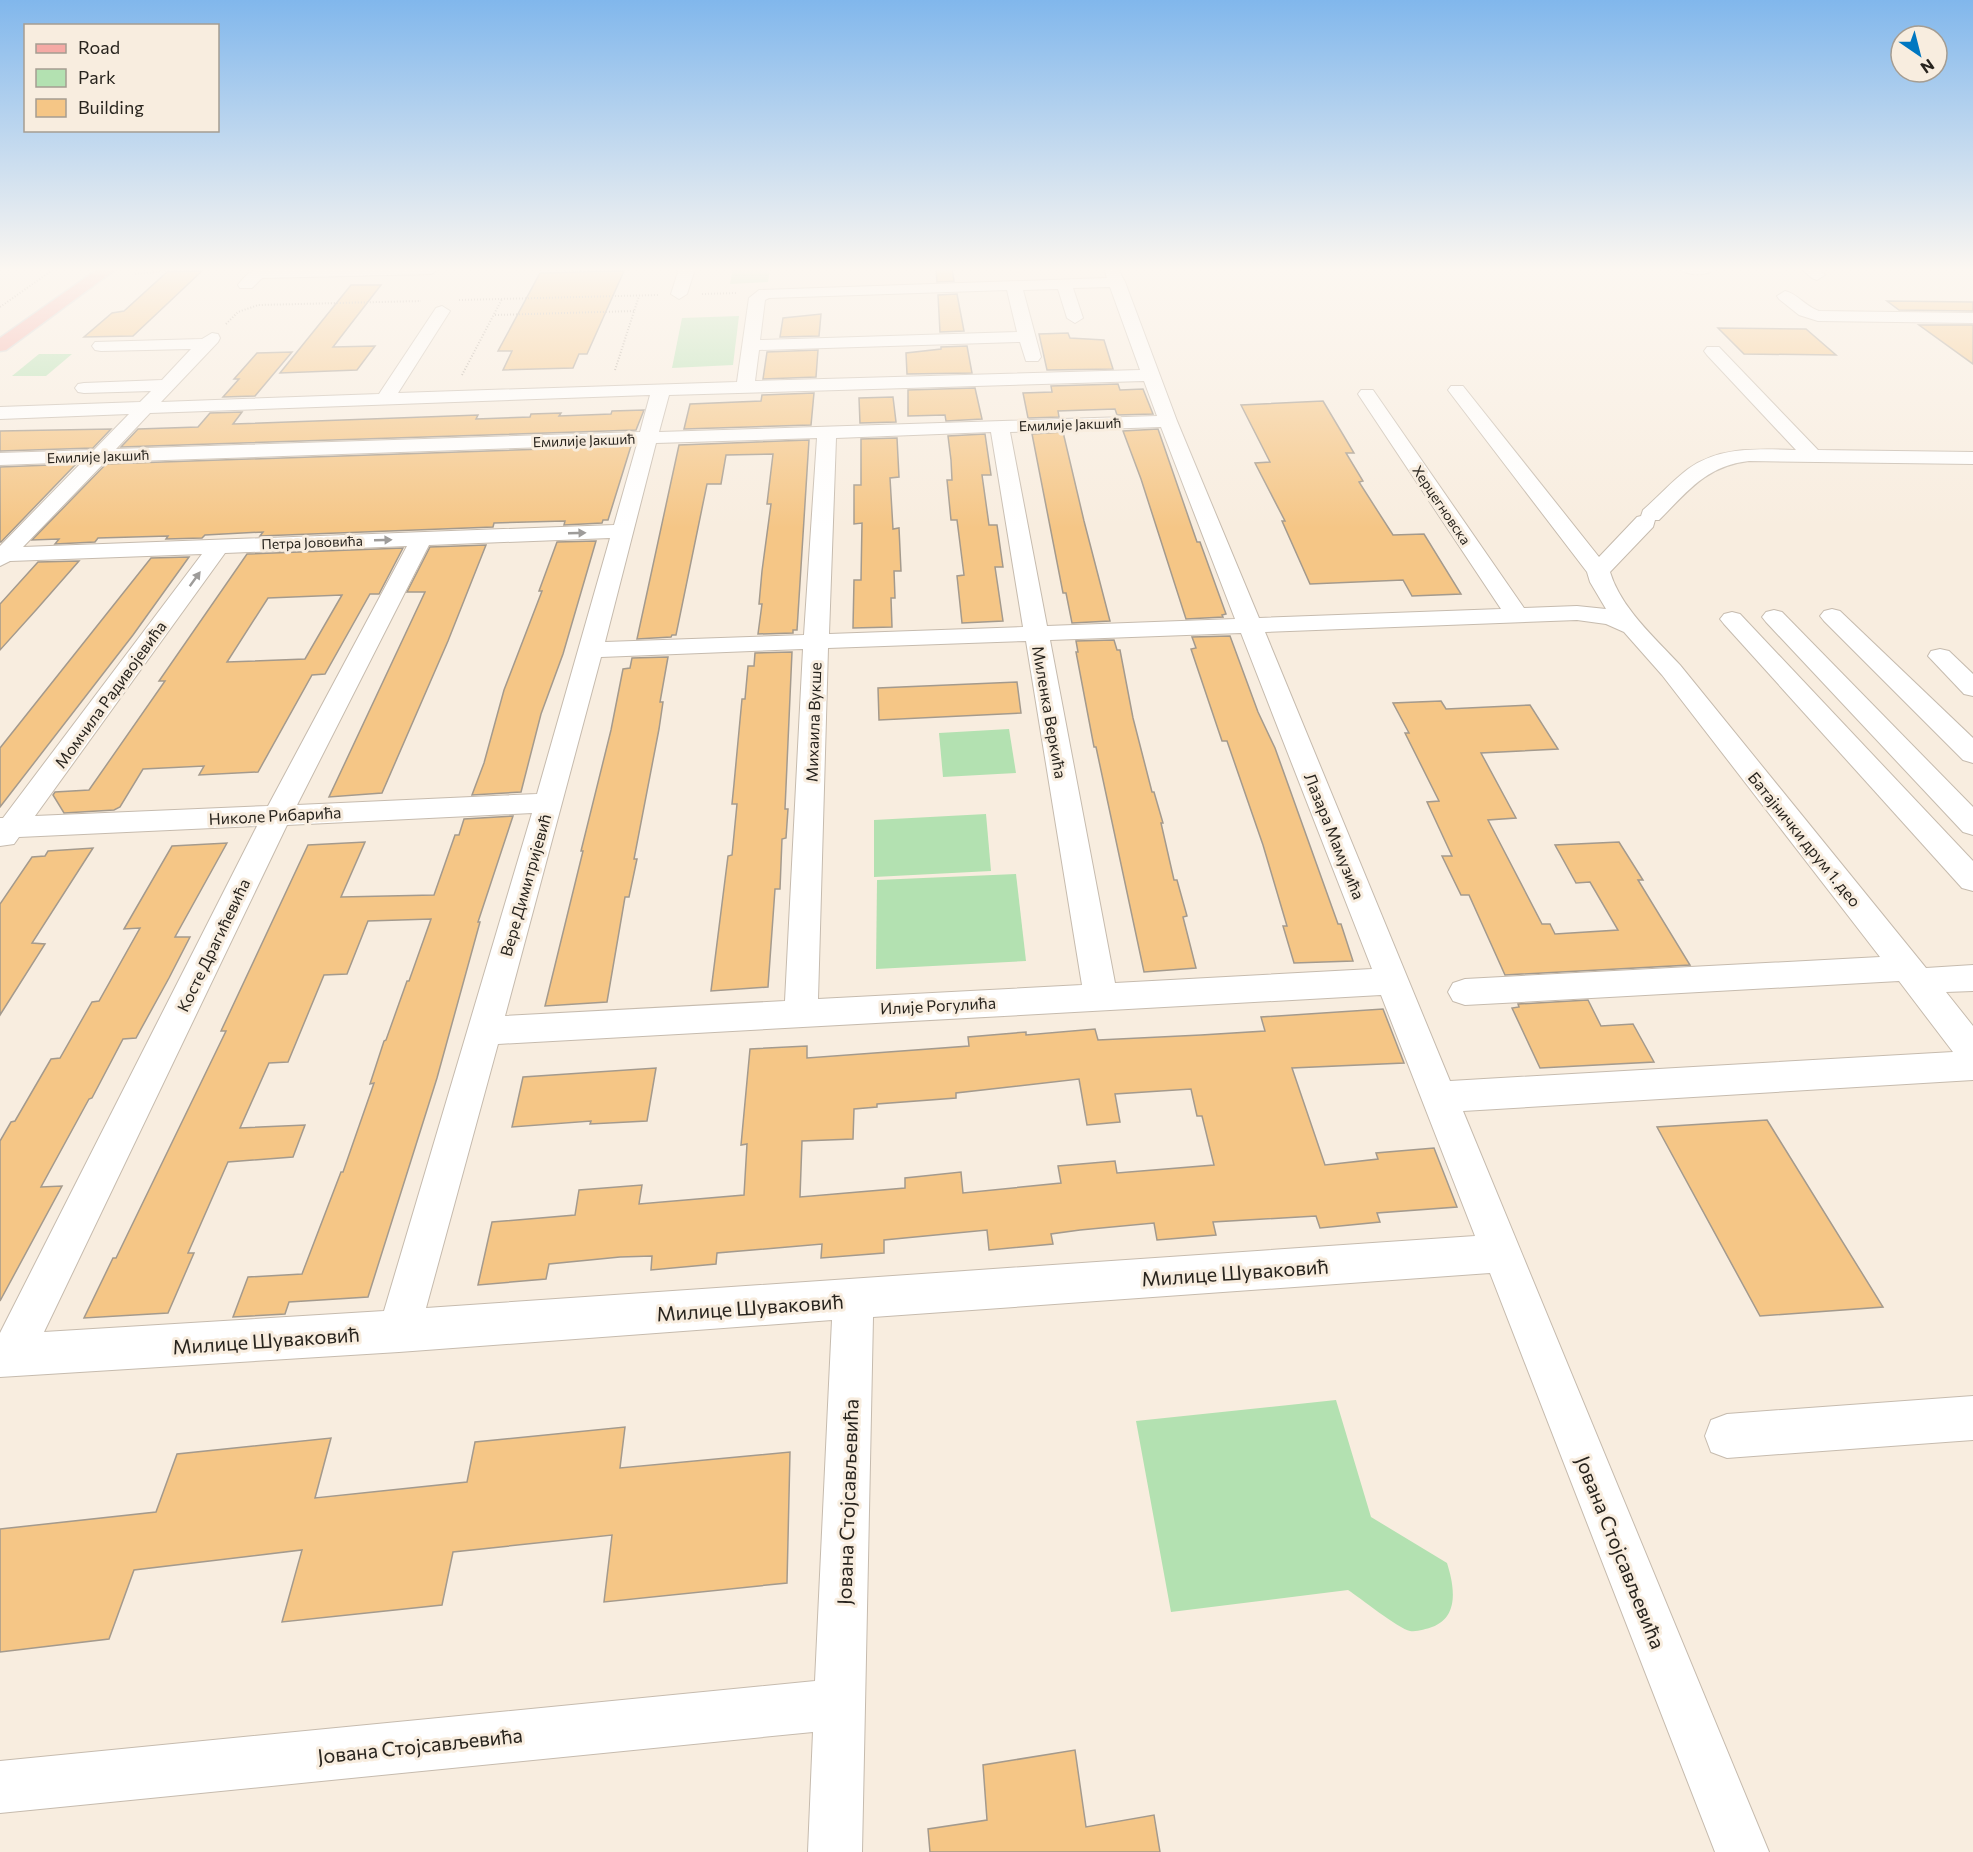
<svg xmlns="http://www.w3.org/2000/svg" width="1973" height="1852" font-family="Commissioner,sans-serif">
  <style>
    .green { fill: #b3e1b1 }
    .building { fill: #f5c686; stroke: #a49a8d; stroke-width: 1.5; fill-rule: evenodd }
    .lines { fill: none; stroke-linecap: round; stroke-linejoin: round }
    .minor-casing { stroke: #c6bbae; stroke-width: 2 }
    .major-casing { stroke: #d4d3d2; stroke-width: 3 }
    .path { stroke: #aba297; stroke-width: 2; stroke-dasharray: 1 2; stroke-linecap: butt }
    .minor { fill: #fff; fill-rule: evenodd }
    .major { fill: #f5aaa5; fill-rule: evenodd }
    .oneway { fill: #9e9c9a }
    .labels { text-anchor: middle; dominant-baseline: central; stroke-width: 6; stroke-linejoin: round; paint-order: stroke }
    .far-street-label { font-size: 14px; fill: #28241e; stroke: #f8eddf }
    .street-label { font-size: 16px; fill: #28241e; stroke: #f8eddf }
    .near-street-label { font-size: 20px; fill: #28241e; stroke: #f8eddf }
  </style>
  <rect width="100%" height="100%" fill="#f8eddf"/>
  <!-- green -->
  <g class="green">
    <path d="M733 269H770L768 282 730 284Z"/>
    <path d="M739 316 733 365 672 368 682 318Z"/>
    <path d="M39 354H72L46 376H12Z"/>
    <path d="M1009 729 1016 773 943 777 939 733Z"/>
    <path d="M986 814 991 871 874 877V820Z"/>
    <path d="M1016 874 1026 961 876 969 877 880Z"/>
    <path d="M1336 1400 1371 1517 1447 1563C1454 1585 1460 1617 1432 1627 1426 1629 1417 1632 1410 1631 1399 1629 1359 1597 1348 1590L1171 1612 1136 1421Z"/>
  </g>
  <!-- building -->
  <g class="building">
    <path d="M936 269H952L954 281 937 282Z"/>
    <path d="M202 271 133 336 84 337 112 313 124 311 167 272Z"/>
    <path d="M624 271 587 354H579L573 368 503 370 512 351H498L540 273Z"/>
    <path d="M351 285H381L333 347 375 346 357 370 280 373Z"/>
    <path d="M957 294 964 331 940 332 938 295Z"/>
    <path d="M1887 301 1973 302V311L1899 310Z"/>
    <path d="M821 314 819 336 780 337 783 318Z"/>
    <path d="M1919 325H1973V364Z"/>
    <path d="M1718 328 1806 329 1836 355 1744 354Z"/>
    <path d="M1068 333 1070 338 1104 340 1113 369 1047 370 1039 334Z"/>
    <path d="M967 346 972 373 907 374 906 353 941 349V347Z"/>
    <path d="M818 350 816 377 763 379 767 352Z"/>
    <path d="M292 352 255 396 223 397 239 379H234L257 353Z"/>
    <path d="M1118 384 1120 390 1143 389 1153 414 1117 415 1115 409 1058 411 1059 417 1028 418 1023 393 1052 392 1051 386Z"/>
    <path d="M975 388 982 419 946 421 945 415 908 416V390Z"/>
    <path d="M814 393 811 425 684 429 690 404 761 401 762 395Z"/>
    <path d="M893 397 896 422 860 423 859 398Z"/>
    <path d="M1323 401 1354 453H1346L1363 481 1359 482 1393 535 1424 534 1461 594 1412 596 1403 580 1310 584 1282 521H1285L1255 463 1270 462 1241 405Z"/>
    <path d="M644 410 636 430 121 447 138 429 198 427 210 413 242 412 233 424 478 415 476 419 530 417 531 414 561 413 559 416 611 414 612 411Z"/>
    <path d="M111 429 93 448 0 451V431Z"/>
    <path d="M1158 429 1197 542H1200L1226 614 1222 615 1223 617 1186 619 1141 479 1123 431Z"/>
    <path d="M1063 432 1084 521 1110 621 1072 623 1066 593H1063L1032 434Z"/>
    <path d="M985 434 991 475H982L989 525H997L1003 567H995L1003 621 962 623 957 576 964 575 957 520H951L947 480H952L951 460 948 436Z"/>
    <path d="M897 438 899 477 890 478 893 529 899 528 901 571H894L895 598H891L892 627 853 628 854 580H861L862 523 854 524V485H861V439Z"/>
    <path d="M809 440 797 630H793V633L758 634 762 604H759L762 571 771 504H767L773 454 726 455 721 484H707L676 635H672L671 637 637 639 679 445Z"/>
    <path d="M631 446 608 520H603L602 523 564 525 565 521 494 523 493 527 260 536 263 532 205 535 202 538 166 539 168 536 98 538 95 542 55 544 59 539 32 540 106 464Z"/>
    <path d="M76 464 1 542H0V467Z"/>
    <path d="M596 541 563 654 541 714 521 792 472 795 484 763 504 690 542 591H539L557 542Z"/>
    <path d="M486 545 448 641 382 793 329 797 425 592H407L430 547Z"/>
    <path d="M403 548 379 594H370L325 674 312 675 258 772 199 775 204 766 143 769 120 807 114 810 64 813 53 795 55 792 89 790 165 681H159L247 554ZM342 595 305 659 227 662 268 598Z"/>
    <path d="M189 557 133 635 0 807V748L151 558Z"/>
    <path d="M79 561 36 610 0 650V604L38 562Z"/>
    <path d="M1230 636 1258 712 1275 748 1338 924H1341L1353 961 1294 963 1283 926H1287L1263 845 1227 741H1222L1191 649 1196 648 1192 637Z"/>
    <path d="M1114 640 1117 650H1120L1133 718 1152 792H1154L1163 823H1161L1174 880H1177L1187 916 1183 917 1196 968 1144 972 1096 747H1094L1076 652H1078L1076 641Z"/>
    <path d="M792 652 785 809H788L786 838 782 839 780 889H775L768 987 711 991 728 856 732 855 737 804H732L734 784 742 699H745L748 666H754L755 653Z"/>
    <path d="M668 657 660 702H663L659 729 634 859H637L629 897H625L607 1002 545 1006 583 851H581L611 730 623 669 630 668 632 658Z"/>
    <path d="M1017 682 1021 713 879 720 878 688Z"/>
    <path d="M1441 701 1446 709 1530 705 1558 749 1481 753 1516 818 1488 820 1542 924H1550L1555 934 1618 930 1590 882 1576 883 1555 845 1619 842 1643 880H1638L1690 965 1505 975 1469 895H1461L1442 856H1452L1427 802 1439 801 1405 733H1409L1393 703Z"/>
    <path d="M513 816 478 922H480L437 1078 368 1297 289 1302 285 1314 233 1317 248 1277 302 1274 341 1172H343L374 1083 370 1084 384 1041 386 1040 407 981H409L431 919 368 921 347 974 324 975 288 1062 269 1063 240 1128 305 1125 293 1157 228 1162 188 1253H194L168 1313 84 1318 113 1258H116L226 1031H221L308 845 365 842 341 897 434 895 455 835H459L464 819Z"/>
    <path d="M227 843 175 937H190L169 978 136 1038 123 1039 92 1098 89 1099 41 1187 62 1186 0 1301V1141L11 1122 15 1121 51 1059 60 1058 92 1002 99 1001 140 928 124 929 172 846Z"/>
    <path d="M93 848 32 943 45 944 0 1015V904L32 857 45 856 48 851Z"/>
    <path d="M1588 1000 1601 1026 1633 1024 1654 1062 1540 1068 1512 1008 1519 1007 1518 1004Z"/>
    <path d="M1383 1009 1404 1063 1292 1068 1325 1165 1378 1159 1376 1153 1434 1148 1457 1207 1377 1213 1380 1222 1320 1228 1316 1216 1213 1222 1216 1235 1169 1239 1157 1240 1154 1223 1080 1230 1051 1234 1053 1244 989 1250 987 1230 884 1240V1253L821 1258 822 1244 717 1253 716 1264 651 1270 652 1256 620 1257 549 1264 546 1279 478 1285 492 1222 575 1215 579 1190 642 1185 639 1204 744 1195 747 1144 741 1145 750 1049 807 1046V1058L969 1046 968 1037 1026 1032V1035L1095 1029 1098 1040 1201 1035 1265 1031 1261 1017ZM1079 1079 1087 1125 1120 1122 1115 1094 1191 1089 1197 1116H1202L1214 1165 1117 1173 1115 1161 1058 1166 1061 1183 963 1193 961 1172 905 1178V1188L800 1197 802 1141 853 1139 854 1109 877 1107V1104L956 1098V1093Z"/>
    <path d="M656 1068 647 1121 590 1124 591 1121 512 1127 523 1077Z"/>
    <path d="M1767 1120 1883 1307 1760 1316 1657 1127Z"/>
    <path d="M625 1427 620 1468 790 1452 787 1583 604 1602 612 1535 453 1552 442 1605 282 1622 302 1550 134 1570 109 1639 0 1652V1529L156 1512 177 1454 331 1438 315 1498 467 1482 475 1442Z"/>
    <path d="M1075 1750 1086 1827 1154 1815 1160 1852H930L928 1829 987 1820 983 1765Z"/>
  </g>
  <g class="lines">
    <!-- minor casing -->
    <g class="minor-casing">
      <g id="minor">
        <path d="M258 269H439L431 274 262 278 252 288H240L238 285C243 278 250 271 258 269Z"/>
        <path d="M679 269H695L687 294 679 299 671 294Z"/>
        <path d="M1104 269H1118L1125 282 1177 421 1259 618 1501 609 1358 394 1361 390H1373L1524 608 1577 606 1606 609 1590 582 1587 572 1451 394 1448 390 1451 386H1463L1599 557 1637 517 1641 516 1643 510C1658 497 1672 481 1688 469 1720 446 1759 449 1796 450L1707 355 1704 351 1707 347H1719L1818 450 1973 452V464L1749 461C1706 466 1688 491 1659 520H1655L1653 527 1610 572C1621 608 1654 637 1680 665L1926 968 1973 965V991L1946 992 1973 1026V1080L1463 1111 1769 1852H1715L1490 1273 873 1317 862 1852H808L813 1732 0 1813V1761L815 1681 832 1320 399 1352 0 1377V1333L257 826 19 837 14 844 0 846V818H3L202 554 10 561 0 566V546L82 462 0 465V453L94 450 129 414 0 419V407L140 402 151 391 84 393 78 392 75 388 78 384 84 383 162 380 191 349 101 351 95 350 92 346 95 342 202 339 212 333 218 334 220 338 218 342 161 402 379 394 436 308 442 306 450 311 398 393 737 382 749 298 759 290 1107 278ZM1110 287 1140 370 755 381 759 350 1020 342 1026 361H1038L1041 357 1023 290 1058 289 1067 318 1075 323 1083 318 1073 288ZM1007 290 1017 332 760 340 765 300 769 298ZM1144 381 1157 416 659 432 669 395ZM650 395 640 432 116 449 150 413ZM1161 427 1235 619 1047 626 1010 432ZM991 432 1023 627 829 634 836 438ZM817 438 804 635 605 642 656 443ZM637 444 614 525 23 547 105 462ZM610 538 537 794 297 805 429 545ZM407 546 268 806 35 816 225 553ZM1577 620 1606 624 1624 632 1662 675 1880 957 1465 979 1453 983 1448 992 1453 1001 1465 1005 1899 981 1953 1052 1450 1081 1265 632ZM1241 633 1372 969 1115 983 1050 640ZM1026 641 1082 985 818 999 828 648ZM803 649 785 1001 505 1016 601 657ZM532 813 384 1311 44 1332 287 825ZM1381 995 1475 1236 426 1308 498 1044Z"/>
        <path d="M1680 269H1715C1707 276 1688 276 1680 269Z"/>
        <path d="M1802 269H1819L1825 275 1817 280 1812 278Z"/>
        <path d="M1785 291C1798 294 1806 307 1819 311L1973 313V323L1818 321 1799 315 1779 299 1777 296Z"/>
        <path d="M1832 609 1840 611 1973 738V763L1963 760 1824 621 1820 616 1824 611Z"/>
        <path d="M1774 610 1782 612 1973 807V835L1963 832 1766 622 1762 617 1766 612Z"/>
        <path d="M1732 612 1740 614 1973 861V891L1962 888 1724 624 1720 619 1724 614Z"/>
        <path d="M1940 649 1949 651 1973 674V696L1964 694 1928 656 1931 651Z"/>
        <path d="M1973 1396V1440L1727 1458 1711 1452 1705 1436 1711 1420 1727 1414Z"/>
      </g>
    </g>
    <!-- major casing -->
    <g class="major-casing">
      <path id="major" d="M98 269H116L6 350 0 351V338Z"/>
    </g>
    <!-- path -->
    <g class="path">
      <path d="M135 269 134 274 192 269"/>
      <path d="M702 294 736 293"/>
      <path d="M459 300 658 295"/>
      <path d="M0 307 54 269"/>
      <path d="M495 315 635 311"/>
      <path d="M226 324 238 312 258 305 421 301"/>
      <path d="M615 370 639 296"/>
      <path d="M462 375 502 299"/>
    </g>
    <!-- minor -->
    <use href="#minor" class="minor"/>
    <!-- major -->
    <use href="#major" class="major"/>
  </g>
  <!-- one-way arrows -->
  <defs><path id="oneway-solid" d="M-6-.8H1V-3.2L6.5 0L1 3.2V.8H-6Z" transform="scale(1.5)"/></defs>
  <g class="oneway">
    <use href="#oneway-solid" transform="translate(577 533) rotate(-2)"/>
    <use href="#oneway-solid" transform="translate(383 540) rotate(-2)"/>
    <use href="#oneway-solid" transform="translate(195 579) rotate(-54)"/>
  </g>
  <!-- sky -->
  <linearGradient id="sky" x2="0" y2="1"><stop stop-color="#81b7ec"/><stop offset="0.51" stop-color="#fcf7f1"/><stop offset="1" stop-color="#fcf7f1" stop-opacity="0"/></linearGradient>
  <rect width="1973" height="528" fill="url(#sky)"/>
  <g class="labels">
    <!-- far-street labels -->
    <g class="far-street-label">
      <text transform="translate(1070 424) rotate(-2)">Емилије Јакшић</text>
      <text transform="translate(584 440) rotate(-2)">Емилије Јакшић</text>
      <text transform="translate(98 456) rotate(-2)">Емилије Јакшић</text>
      <text transform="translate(1442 505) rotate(56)">Херцегновска</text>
      <text transform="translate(312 542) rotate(-2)">Петра Јововића</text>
    </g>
    <!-- street labels -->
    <g class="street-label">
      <text transform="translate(110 694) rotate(-54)">Момчила Радивојевића</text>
      <text transform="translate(1050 712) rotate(80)">Миленка Веркића</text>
      <text transform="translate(813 722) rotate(-88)">Михаила Вукше</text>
      <text transform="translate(275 815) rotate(-3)">Николе Рибарића</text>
      <text transform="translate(1335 836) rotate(68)">Лазара Мамузића</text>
      <text transform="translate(1805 839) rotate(51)">Батајнички друм 1. део</text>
      <text transform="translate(525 885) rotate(-74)">Вере Димитријевић</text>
      <text transform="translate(213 945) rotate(-64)">Косте Драгићевића</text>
      <text transform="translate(938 1005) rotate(-3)">Илије Рогулића</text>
    </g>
    <!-- near-street labels -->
    <g class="near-street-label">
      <text transform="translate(1235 1272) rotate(-4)">Милице Шуваковић</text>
      <text transform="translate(750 1307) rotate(-4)">Милице Шуваковић</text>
      <text transform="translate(266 1340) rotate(-4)">Милице Шуваковић</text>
      <text transform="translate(847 1502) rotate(-88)">Јована Стојсављевића</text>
      <text transform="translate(1621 1552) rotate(68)">Јована Стојсављевића</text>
      <text transform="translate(420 1745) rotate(-6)">Јована Стојсављевића</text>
    </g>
  </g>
  <!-- legend -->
  <rect x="24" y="24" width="195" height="108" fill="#f8eddf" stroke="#a59d92" stroke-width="1.5"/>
  <rect x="36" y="44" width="30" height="9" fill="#f5aaa5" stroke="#a59d92" stroke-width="1.5"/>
  <text x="78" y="54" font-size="18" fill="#28241e">Road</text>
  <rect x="36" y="69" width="30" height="18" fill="#b3e1b1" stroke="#a59d92" stroke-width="1.5"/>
  <text x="78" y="84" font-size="18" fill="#28241e">Park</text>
  <rect x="36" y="99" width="30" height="18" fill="#f5c686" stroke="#a59d92" stroke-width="1.5"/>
  <text x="78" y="114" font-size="18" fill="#28241e">Building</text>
  <!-- north arrow -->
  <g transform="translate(1919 54) rotate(145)"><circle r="28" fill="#f8eddf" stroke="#a59d92" stroke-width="1.5"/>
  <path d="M0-4.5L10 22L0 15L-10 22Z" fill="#0077c1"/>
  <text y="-9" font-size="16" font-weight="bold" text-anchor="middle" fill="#28241e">N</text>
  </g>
</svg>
